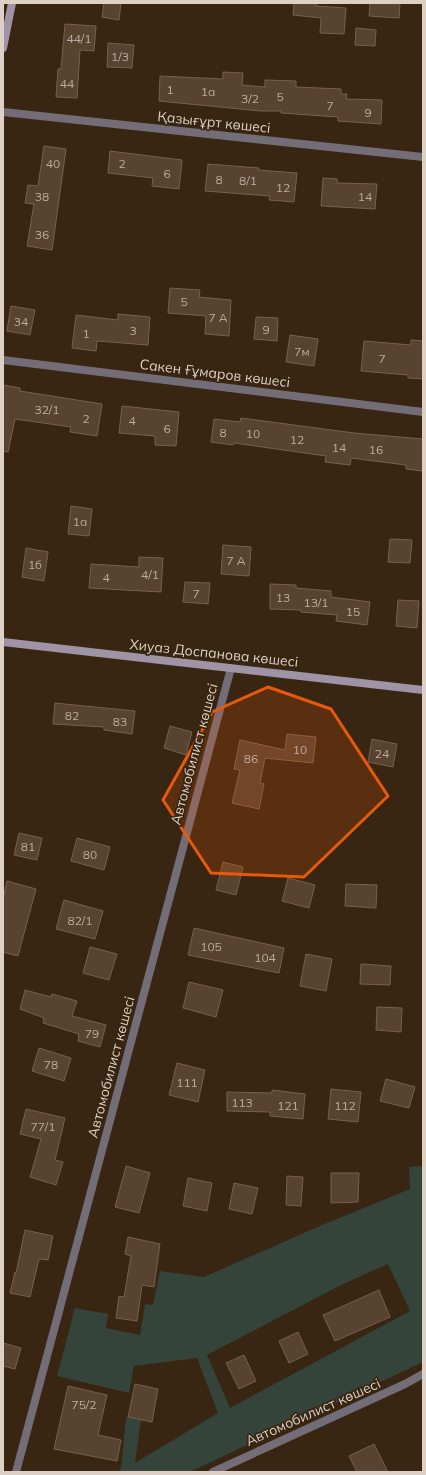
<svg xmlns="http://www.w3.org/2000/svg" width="426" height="1475" font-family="Mulish,sans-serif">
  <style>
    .green { fill: #34443b; fill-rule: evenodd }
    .building { fill: #584230; stroke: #79604e }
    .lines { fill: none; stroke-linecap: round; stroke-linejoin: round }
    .street { stroke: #736d78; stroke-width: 8 }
    .secondary { stroke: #9e94a6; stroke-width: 8 }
    .marked { fill: #e8590c; fill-opacity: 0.2; stroke: #e8590c; stroke-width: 3; stroke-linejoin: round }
    .labels { text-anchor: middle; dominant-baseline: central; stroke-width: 3.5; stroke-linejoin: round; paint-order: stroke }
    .number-label { font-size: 12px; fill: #bcada0 }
    .street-label { font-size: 14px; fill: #ddd1c5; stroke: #382512 }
  </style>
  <rect width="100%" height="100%" fill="#382512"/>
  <!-- green -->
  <path class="green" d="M423 1166V1362L190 1472H116L121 1469 126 1417 141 1420 135 1463 218 1413 197 1358 134 1366 129 1393 57 1376 75 1308 108 1314 106 1328 140 1335 145 1304 153 1305 160 1271 204 1277 322 1225 410 1189 409 1167ZM388 1264 410 1311 230 1408 207 1355 341 1285Z"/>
  <!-- building -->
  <g class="building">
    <path d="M104 3H121L119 20 102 17Z"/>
    <path d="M294 3H316V6L346 8 344 34 320 33 321 18 293 15Z"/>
    <path d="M370 3H400L399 18 369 16Z"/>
    <path d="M65 24 96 26 94 51 80 50 77 98 56 97 58 69H61Z"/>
    <path d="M356 28 376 30 375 46 355 45Z"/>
    <path d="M108 43 134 45 132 68 107 67Z"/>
    <path d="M223 72 243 73 242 85 265 87V80L296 81V87L341 89V94H347L346 99 382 100 381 124 338 121V117L281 113V111H260L159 101 160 76 223 79Z"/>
    <path d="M44 146 66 149 52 250 27 246 34 204 25 203 28 185 38 186Z"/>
    <path d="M110 151 182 160 179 189 152 186 153 178 108 173Z"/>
    <path d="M208 164 259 168 258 170 297 173 294 202 269 200 270 196 205 191Z"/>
    <path d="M323 178 337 179V183L377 184 375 209 321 206Z"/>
    <path d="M170 288 200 290 199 297 231 300 229 336 205 334 206 316 168 313Z"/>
    <path d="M11 306 35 310 30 335 7 331Z"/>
    <path d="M118 314 150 317 148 345 97 341 96 351 72 348 76 315 118 320Z"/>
    <path d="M256 317 278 318 277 341 254 339Z"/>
    <path d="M290 335 318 339 314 366 286 362Z"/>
    <path d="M411 340 423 341V379L408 378V375L361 371 364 341 411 345Z"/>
    <path d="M3 385 20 388V391L102 404 97 436 70 432 71 427 15 419 8 452 3 451Z"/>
    <path d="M122 406 179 412 176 446 155 445V436L119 433Z"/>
    <path d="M241 418 354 433 423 439V471L406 469V465L351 458 350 465 325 462 326 456 234 443 233 445 211 442 214 419 240 422Z"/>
    <path d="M71 506 92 509 89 536 68 534Z"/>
    <path d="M390 539 412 540 410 563 388 562Z"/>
    <path d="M223 545 251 547 249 576 221 574Z"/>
    <path d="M26 548 48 552 44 581 22 577Z"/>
    <path d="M139 557 163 558 161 592 89 588 91 564 139 567Z"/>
    <path d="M185 582 210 583 208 604 183 602Z"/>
    <path d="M270 584 296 585V588L331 591V597L370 602 367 625 336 621 337 615 301 612V610L270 609Z"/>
    <path d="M398 600 419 601 417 628 396 626Z"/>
    <path d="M55 703 135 711 132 734 104 730V727L53 724Z"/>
    <path d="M170 726 192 732 186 755 164 748Z"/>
    <path d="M287 734 316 737 313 763 265 758 260 783 264 784 259 809 232 803 240 770 234 769 240 740 285 750Z"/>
    <path d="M372 739 397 744 393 767 368 762Z"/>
    <path d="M19 833 42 838 37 860 14 855Z"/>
    <path d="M77 838 110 847 104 870 71 861Z"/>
    <path d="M223 862 243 867 236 895 216 890Z"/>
    <path d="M288 878 315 885 309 908 282 901Z"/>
    <path d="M7 881 36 889 18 956 3 952V899Z"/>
    <path d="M346 884 377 885 376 908 345 906Z"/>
    <path d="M64 900 103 911 95 939 56 929Z"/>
    <path d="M194 928 284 948 279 973 188 955Z"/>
    <path d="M90 947 117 954 109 980 83 973Z"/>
    <path d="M306 954 332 959 326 991 300 986Z"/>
    <path d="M361 964 391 966 390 985 360 984Z"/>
    <path d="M189 982 223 990 216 1017 183 1008Z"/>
    <path d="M25 990 51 997 52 994 77 1001 72 1016 106 1025 100 1047 78 1041 79 1034 43 1023 44 1018 20 1009Z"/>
    <path d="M377 1007 402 1008 401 1032 376 1030Z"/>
    <path d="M39 1048 71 1058 64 1081 32 1071Z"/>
    <path d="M177 1063 205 1070 198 1102 169 1095Z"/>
    <path d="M386 1079 415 1087 409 1108 380 1101Z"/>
    <path d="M331 1089 361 1092 358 1122 328 1119Z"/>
    <path d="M272 1090 305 1094 303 1119 270 1116V1112L227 1111V1092L272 1093Z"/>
    <path d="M26 1109 65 1118 55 1160 63 1162 56 1185 30 1177 41 1139 20 1134Z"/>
    <path d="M126 1166 150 1173 139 1213 115 1207Z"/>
    <path d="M331 1173H359L358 1202 331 1203Z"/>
    <path d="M287 1176 303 1177 301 1206 286 1205Z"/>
    <path d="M188 1178 212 1183 207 1211 183 1206Z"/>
    <path d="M234 1183 258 1188 252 1214 229 1209Z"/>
    <path d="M25 1230 53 1236 48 1260 39 1259 30 1297 10 1293 15 1272 16 1273Z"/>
    <path d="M128 1237 160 1244 154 1287 142 1285 137 1321 116 1318 119 1296 124 1297 131 1256 125 1254Z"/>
    <path d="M379 1290 390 1317 335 1341 323 1315Z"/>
    <path d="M298 1332 308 1354 289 1363 279 1341Z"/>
    <path d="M3 1343 21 1348 15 1369 3 1366Z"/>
    <path d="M244 1355 256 1381 239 1389 226 1363Z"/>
    <path d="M135 1384 158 1389 152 1422 128 1417Z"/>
    <path d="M68 1386 107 1395 98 1435 121 1440 117 1461 54 1449Z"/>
    <path d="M374 1444 388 1472H357L349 1456Z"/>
  </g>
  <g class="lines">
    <!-- street -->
    <g class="street">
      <path d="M3 112 423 157"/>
      <path d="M3 360 423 412"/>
      <path d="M16 1472 231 668"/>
      <path d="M213 1472 405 1384 423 1374"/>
    </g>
    <!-- secondary -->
    <g class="secondary">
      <path d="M3 48 12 3"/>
      <path d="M3 642 423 690"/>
    </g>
  </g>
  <!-- marked area -->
  <path class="marked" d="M268 687 331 709 388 796 304 877 211 873 163 800 212 712Z"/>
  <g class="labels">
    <!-- number labels -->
    <g class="number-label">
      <text x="79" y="38">44/1</text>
      <text x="120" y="56">1/3</text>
      <text x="67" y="83">44</text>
      <text x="170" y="89">1</text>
      <text x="208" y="91">1а</text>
      <text x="280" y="96">5</text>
      <text x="250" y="98">3/2</text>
      <text x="330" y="105">7</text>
      <text x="368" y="112">9</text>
      <text x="53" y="163">40</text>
      <text x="122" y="163">2</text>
      <text x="167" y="173">6</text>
      <text x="219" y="179">8</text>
      <text x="248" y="180">8/1</text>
      <text x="283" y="187">12</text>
      <text x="42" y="196">38</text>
      <text x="365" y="196">14</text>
      <text x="42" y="234">36</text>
      <text x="184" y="301">5</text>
      <text x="218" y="317">7 А</text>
      <text x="21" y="321">34</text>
      <text x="266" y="329">9</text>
      <text x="133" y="330">3</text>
      <text x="86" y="333">1</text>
      <text x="302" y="351">7м</text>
      <text x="382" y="358">7</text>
      <text x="47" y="409">32/1</text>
      <text x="86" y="418">2</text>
      <text x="132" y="420">4</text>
      <text x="167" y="428">6</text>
      <text x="223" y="432">8</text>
      <text x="253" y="433">10</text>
      <text x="297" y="439">12</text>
      <text x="339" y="447">14</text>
      <text x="376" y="449">16</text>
      <text x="80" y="521">1а</text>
      <text x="236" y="560">7 А</text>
      <text x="35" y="564">1б</text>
      <text x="150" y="574">4/1</text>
      <text x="106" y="577">4</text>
      <text x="196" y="593">7</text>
      <text x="283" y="597">13</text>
      <text x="316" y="602">13/1</text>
      <text x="353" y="611">15</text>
      <text x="72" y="715">82</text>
      <text x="120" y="721">83</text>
      <text x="300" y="749">10</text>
      <text x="382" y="753">24</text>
      <text x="251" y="758">86</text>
      <text x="28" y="846">81</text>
      <text x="90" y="854">80</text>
      <text x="80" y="920">82/1</text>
      <text x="211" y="946">105</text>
      <text x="265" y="957">104</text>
      <text x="92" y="1033">79</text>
      <text x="51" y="1064">78</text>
      <text x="187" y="1082">111</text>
      <text x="242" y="1102">113</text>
      <text x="288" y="1105">121</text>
      <text x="345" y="1105">112</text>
      <text x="43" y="1126">77/1</text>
      <text x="84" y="1404">75/2</text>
    </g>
    <!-- street labels -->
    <g class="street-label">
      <text transform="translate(214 122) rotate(6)">Қазығұрт көшесі</text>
      <text transform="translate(215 373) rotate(7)">Сакен Ғұмаров көшесі</text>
      <text transform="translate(214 653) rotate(6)">Хиуаз Доспанова көшесі</text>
      <text transform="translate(194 754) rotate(-75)">Автомобилист көшесі</text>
      <text transform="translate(111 1067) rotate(-75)">Автомобилист көшесі</text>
      <text transform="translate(313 1412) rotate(-24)">Автомобилист көшесі</text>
    </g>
  </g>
  <!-- border -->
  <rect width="426" height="1475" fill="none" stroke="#ddd1c5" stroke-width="8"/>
</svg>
